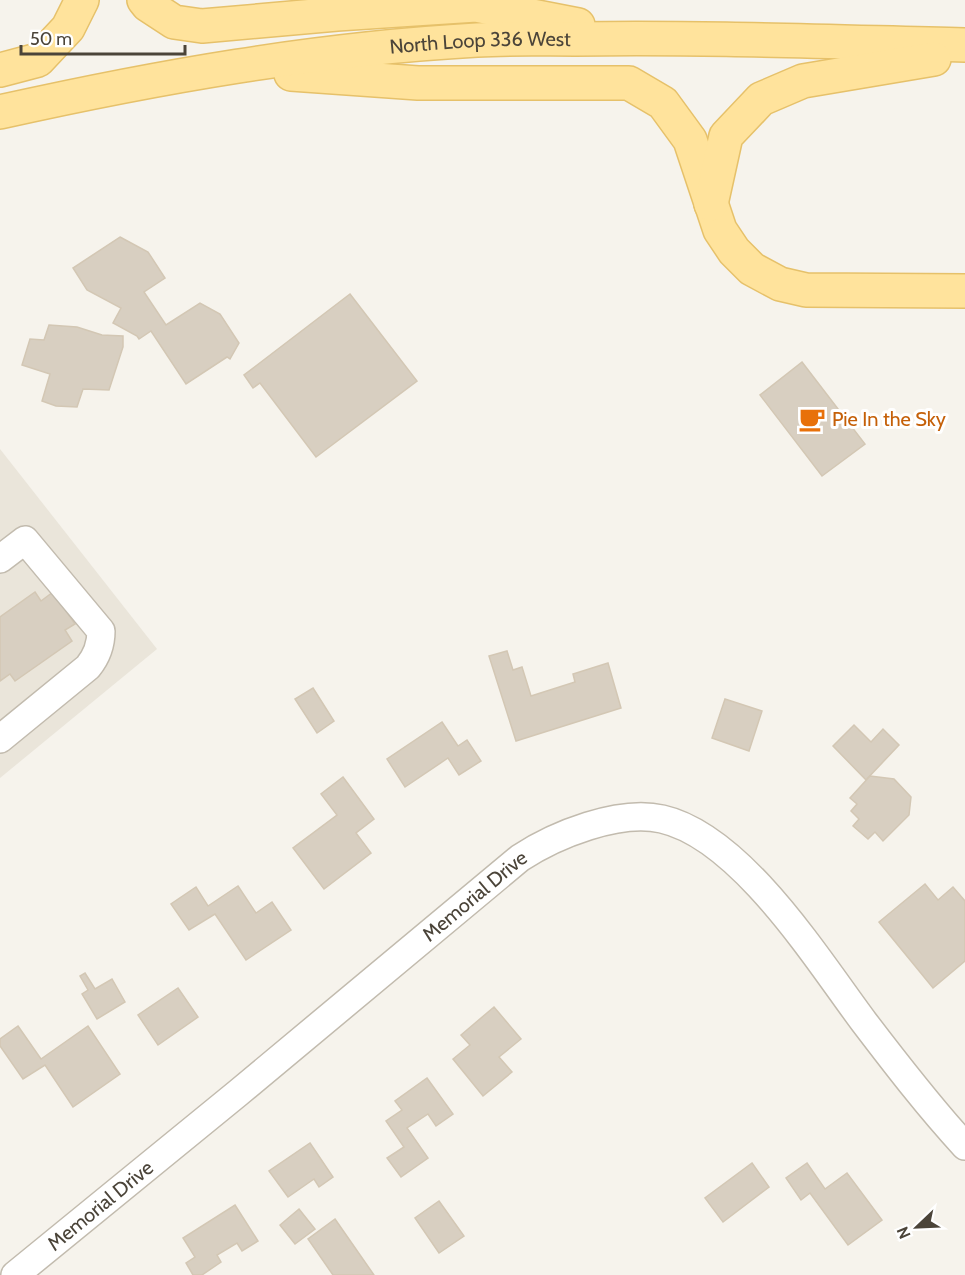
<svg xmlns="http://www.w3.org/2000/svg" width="965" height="1275" font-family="Cabin,sans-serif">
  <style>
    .residential { fill: #eae5da }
    .building { fill: #d8cfc1; stroke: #d3c7b4; stroke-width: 1.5 }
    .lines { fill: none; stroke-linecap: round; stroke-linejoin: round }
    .minor-casing { stroke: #c2bbae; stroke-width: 30 }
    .major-casing { stroke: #e6c16a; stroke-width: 36 }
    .minor { stroke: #fff; stroke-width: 27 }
    .major { stroke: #ffe39c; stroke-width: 33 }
    .labels { text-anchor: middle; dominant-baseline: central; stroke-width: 6; stroke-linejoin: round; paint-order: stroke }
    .street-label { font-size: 20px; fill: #4b4439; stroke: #fff }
    .food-label { font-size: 20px; fill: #c56008; stroke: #fff; text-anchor: start }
  </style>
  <rect width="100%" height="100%" fill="#f6f3ec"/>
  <!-- residential -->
  <path class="residential" d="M0 449 157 649 0 778Z"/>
  <!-- building -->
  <g class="building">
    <path d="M120 237 148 252 165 278 144 292 166 325 200 303 220 314 239 343 230 359 227 357 186 384 151 331 139 339 137 336 113 323 121 308 87 290 73 268Z"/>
    <path d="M350 294 417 381 316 457 260 383 253 388 244 375Z"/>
    <path d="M49 325 77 327 102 335 123 336V347L109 390 83 389 77 407 56 406 42 401 50 374 22 365 30 339 44 340Z"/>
    <path d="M802 362 865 444 822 476 760 395Z"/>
    <path d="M35 592 41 601 53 592 75 624 65 630 72 641 15 681 10 674 0 681V617Z"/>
    <path d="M507 651 513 670 522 667 531 696 575 682 573 674 608 663 621 708 516 741 489 656Z"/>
    <path d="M313 688 334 721 317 733 295 699Z"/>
    <path d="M725 699 762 711 749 751 712 738Z"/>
    <path d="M442 722 458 746 467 740 481 761 459 775 448 758 405 787 387 759Z"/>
    <path d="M854 725 871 742 883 729 899 745 866 780 833 746Z"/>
    <path d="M870 776 894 779 911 797 909 815 883 841 875 832 868 839 853 826 859 819 851 811 857 804 850 798Z"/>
    <path d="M343 777 374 819 356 833 371 853 324 889 293 848 337 815 321 794Z"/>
    <path d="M925 884 938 900 953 887 965 901V961L933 988 879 922Z"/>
    <path d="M238 886 256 913 272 902 291 930 246 960 215 914 189 930 171 904 196 887 208 906Z"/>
    <path d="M85 973 95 989 112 979 125 1002 97 1019 82 994 88 990 80 976Z"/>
    <path d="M178 988 198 1017 158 1045 138 1015Z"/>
    <path d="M494 1007 521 1039 499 1057 512 1072 483 1096 453 1059 470 1045 461 1035Z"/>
    <path d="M18 1026 41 1059 88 1026 120 1074 73 1107 45 1065 23 1079 0 1046V1039Z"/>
    <path d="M427 1078 453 1114 436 1126 428 1114 407 1128 428 1158 401 1177 387 1158 404 1147 386 1121 402 1110 395 1101Z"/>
    <path d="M310 1143 333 1177 319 1187 314 1179 288 1197 269 1171Z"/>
    <path d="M752 1163 769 1187 723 1222 705 1198Z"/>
    <path d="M807 1163 825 1189 847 1173 882 1220 848 1245 810 1193 801 1200 786 1178Z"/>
    <path d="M439 1201 464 1236 439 1253 415 1218Z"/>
    <path d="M235 1205 258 1241 242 1251 237 1243 217 1255 221 1262 202 1275H193L186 1263 195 1257 183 1238Z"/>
    <path d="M299 1209 315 1229 295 1244 280 1225Z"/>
    <path d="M335 1219 374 1275H333L308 1239Z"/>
  </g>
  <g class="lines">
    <!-- minor casing -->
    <g class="minor-casing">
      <g id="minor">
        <path d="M0 559 25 540 101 631C101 645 97 656 88 667L0 739"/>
        <path id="s1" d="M15 1275 238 1093 520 858C555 835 619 809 662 819 741 837 817 959 864 1022 896 1064 929 1107 965 1146"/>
      </g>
    </g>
    <!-- major casing -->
    <g class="major-casing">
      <g id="major">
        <path d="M144 0 148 5 174 22 202 26 337 14 476 5 578 25"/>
        <path d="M0 70 38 60 68 28 82 0"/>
        <path d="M291 74 418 83H629L663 103 690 140 720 230 734 251 752 269 780 284 806 290 965 291"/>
        <path id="s2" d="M0 112C157 77 316 49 477 40 510 38 542 39 575 39 705 37 835 42 965 45"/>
        <path d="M711 204 726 136 761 99 803 81 934 59"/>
      </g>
    </g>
    <!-- minor -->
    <use href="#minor" class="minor"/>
    <!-- major -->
    <use href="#major" class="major"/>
  </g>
  <!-- icons -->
  <defs>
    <g id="cafe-bare" transform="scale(2.07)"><path d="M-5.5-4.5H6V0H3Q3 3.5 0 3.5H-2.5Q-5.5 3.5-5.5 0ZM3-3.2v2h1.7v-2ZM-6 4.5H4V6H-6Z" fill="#e8710a" stroke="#fff" stroke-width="2.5" paint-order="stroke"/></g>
  </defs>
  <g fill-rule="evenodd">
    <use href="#cafe-bare" x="812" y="419"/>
  </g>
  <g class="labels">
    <!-- street labels -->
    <g class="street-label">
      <text stroke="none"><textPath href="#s2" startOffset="486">North Loop 336 West</textPath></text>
      <text stroke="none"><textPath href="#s1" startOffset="596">Memorial Drive</textPath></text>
      <text stroke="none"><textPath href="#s1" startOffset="110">Memorial Drive</textPath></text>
    </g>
    <!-- food labels -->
    <g class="food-label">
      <text x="832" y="419">Pie In the Sky</text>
    </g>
  </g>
  <!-- north arrow -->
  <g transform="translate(917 1227) rotate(247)" stroke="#ffffff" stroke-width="4.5" paint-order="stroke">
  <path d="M0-4.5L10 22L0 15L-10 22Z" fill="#4b4439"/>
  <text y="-9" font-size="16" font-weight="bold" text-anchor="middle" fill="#4b4439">N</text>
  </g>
  <!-- scale -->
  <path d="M21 45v9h164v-9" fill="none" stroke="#4b4439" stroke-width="3"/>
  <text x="30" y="45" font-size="18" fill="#4b4439" stroke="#ffffff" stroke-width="4.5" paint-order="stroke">50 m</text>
</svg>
